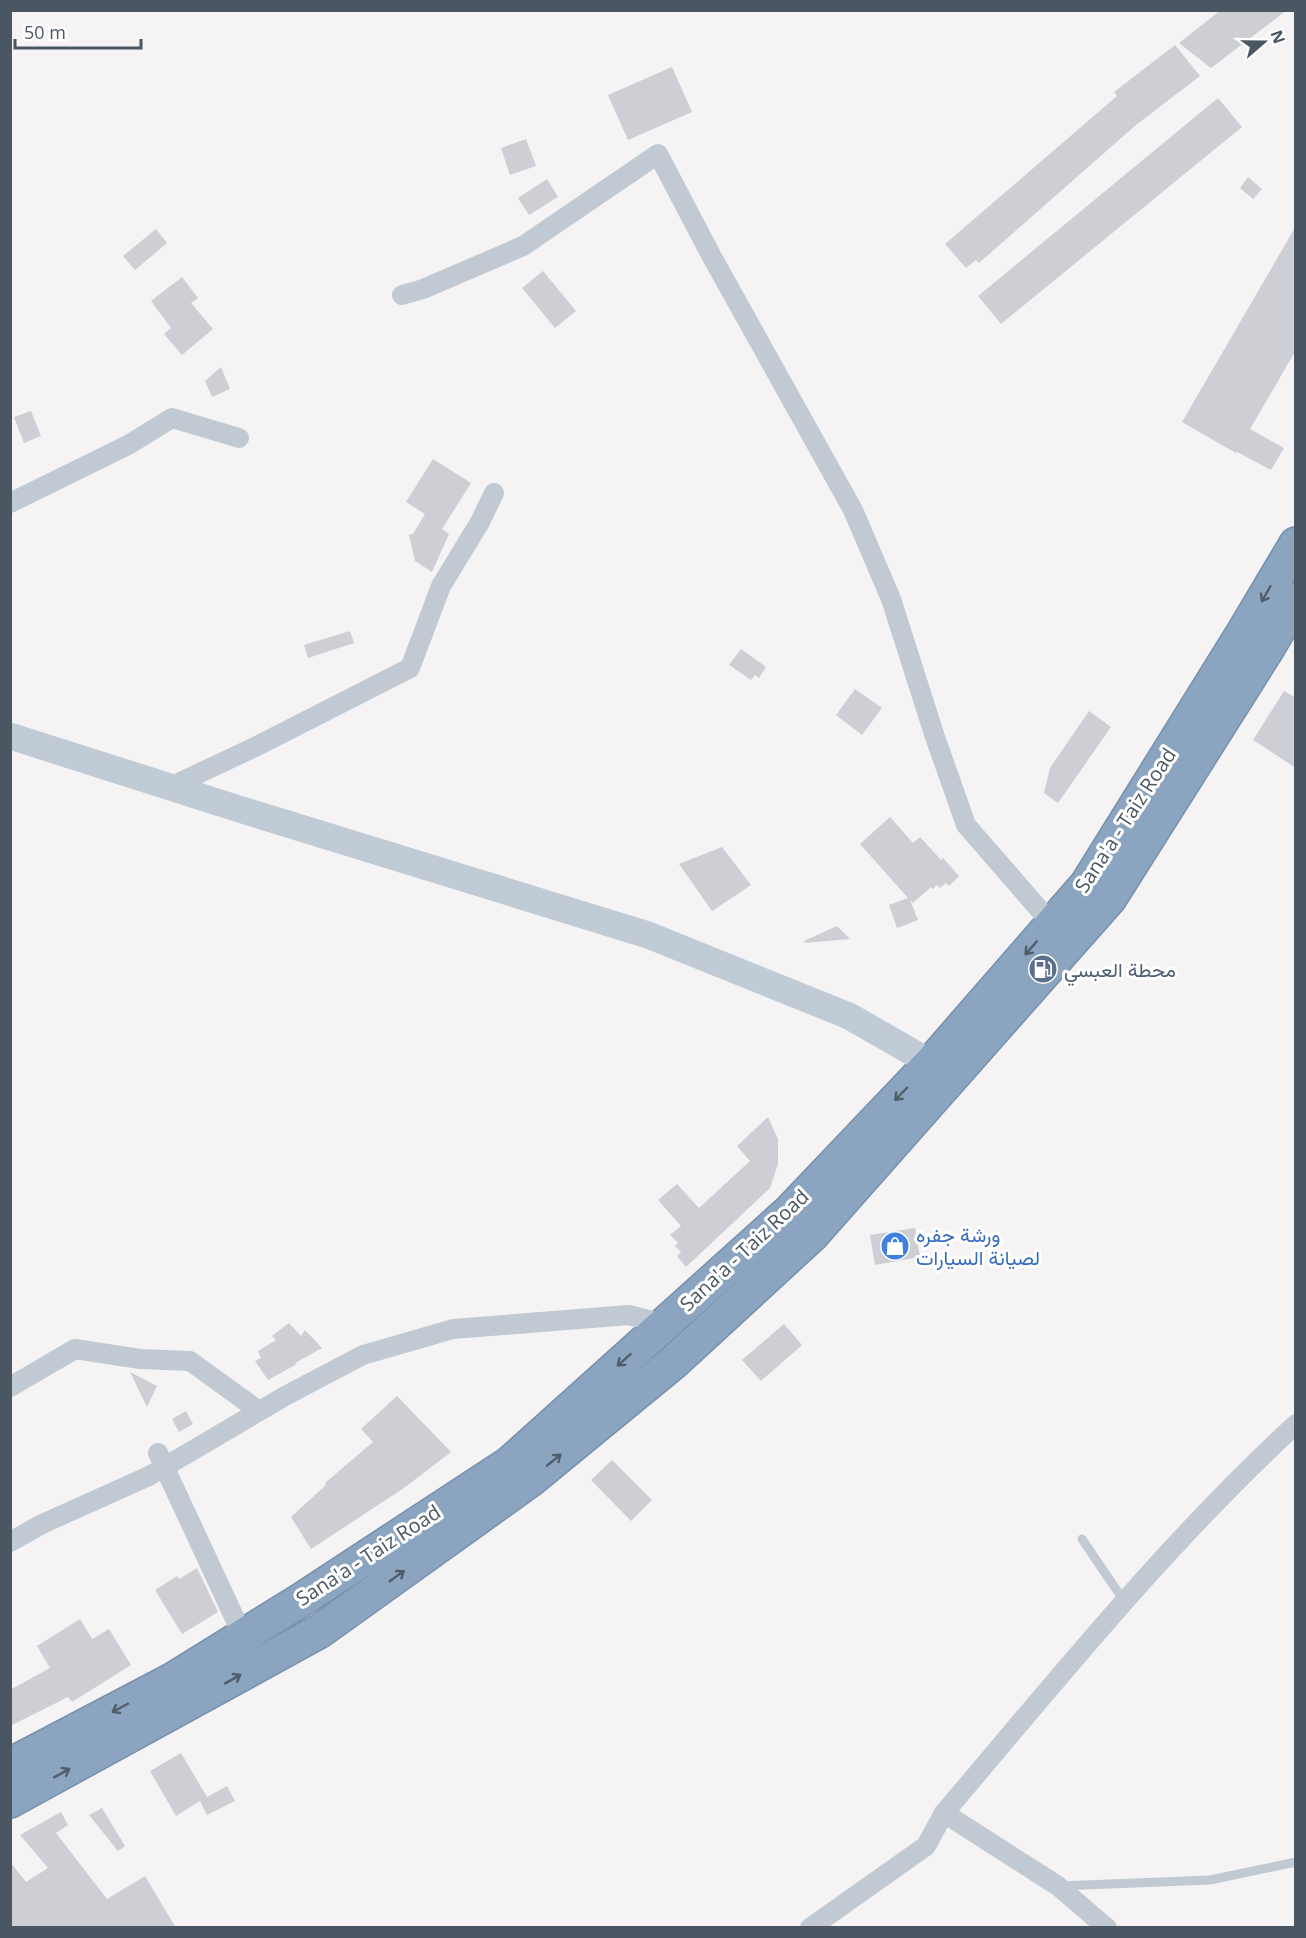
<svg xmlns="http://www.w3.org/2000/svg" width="1306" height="1938" font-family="'Open Sans',Vazirmatn,sans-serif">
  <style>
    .building { fill: #cdcfd5 }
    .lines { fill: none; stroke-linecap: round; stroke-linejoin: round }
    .highway-casing { stroke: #7690ad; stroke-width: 36 }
    .lane { stroke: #c1cad2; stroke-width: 9 }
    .street { stroke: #c1cad2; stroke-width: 20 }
    .secondary { stroke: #c1cbd6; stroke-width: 27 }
    .highway { stroke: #8ba5c1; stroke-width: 33 }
    .oneway { stroke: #505e6b }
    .labels { text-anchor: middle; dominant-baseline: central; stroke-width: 6; stroke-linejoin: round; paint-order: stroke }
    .street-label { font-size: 20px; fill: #4a5661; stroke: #fff }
    .service-label { font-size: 20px; fill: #4e5e75; stroke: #fff; text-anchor: start }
    .shop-label { font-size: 20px; fill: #366cbe; stroke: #fff; text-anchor: start }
  </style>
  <rect width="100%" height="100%" fill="#f5f3f3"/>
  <!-- building -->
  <g class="building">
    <path d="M1221 10H1287L1211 68 1179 43Z"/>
    <path d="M1175 45 1200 76 1136 125 979 263 976 260 966 268 945 244 1117 96 1114 92Z"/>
    <path d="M672 67 692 112 628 140 608 95Z"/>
    <path d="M1218 98 1242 127 1001 324 978 296Z"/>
    <path d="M526 139 536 166 510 175 501 148Z"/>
    <path d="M1248 177 1262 189 1253 199 1240 188Z"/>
    <path d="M547 179 558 197 529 215 518 198Z"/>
    <path d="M1296 226V350L1250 429 1284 448 1271 470 1237 452 1236 453 1182 422Z"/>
    <path d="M156 229 167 243 135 270 123 256Z"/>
    <path d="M543 271 576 311 555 328 522 288Z"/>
    <path d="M182 277 198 298 191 303 213 329 182 355 164 334 171 328 151 301Z"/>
    <path d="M221 367 230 389 212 397 205 381Z"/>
    <path d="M31 411 41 436 24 443 14 417Z"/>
    <path d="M433 459 471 483 442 529 449 534 432 572 415 561 409 535 413 534 425 514 406 502Z"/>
    <path d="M350 631 354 643 308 658 304 645Z"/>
    <path d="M741 649 766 667 759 678 755 675 751 680 729 665Z"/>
    <path d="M855 689 882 708 862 735 836 715Z"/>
    <path d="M1284 691 1296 698V768L1253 740Z"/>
    <path d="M1089 711 1111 727 1058 803 1044 793 1050 768Z"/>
    <path d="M890 817 913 843 920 837 941 860 943 858 959 876 949 886 946 883 940 888 937 885 933 889 931 887 913 903 910 900 918 920 897 928 889 905 908 898 860 844Z"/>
    <path d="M722 847 751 885 712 911 679 864Z"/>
    <path d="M837 926 850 939 805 943 804 941Z"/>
    <path d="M768 1117 778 1139V1164L770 1188 686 1267 677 1256 681 1252 675 1246 678 1243 670 1235 681 1226 658 1200 677 1184 699 1208 750 1161 737 1146Z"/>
    <path d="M915 1228 920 1257 875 1265 870 1235Z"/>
    <path d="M289 1323 301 1336 305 1330 322 1348 295 1363 297 1364 268 1380 255 1361 261 1358 258 1351 276 1340 272 1336Z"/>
    <path d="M784 1324 802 1345 761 1381 742 1360Z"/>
    <path d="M130 1372 157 1386 147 1407Z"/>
    <path d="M397 1396 451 1452 404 1488 311 1549 291 1517 326 1485 325 1483 373 1442 361 1429Z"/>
    <path d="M186 1411 193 1424 179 1432 172 1419Z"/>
    <path d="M612 1460 652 1500 631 1521 591 1480Z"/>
    <path d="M197 1568 218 1612 182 1634 155 1590 177 1576 179 1579Z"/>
    <path d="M80 1619 92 1639 109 1629 131 1665 72 1702 68 1697 10 1726V1690L50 1668 37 1646Z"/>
    <path d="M181 1753 207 1797 227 1786 235 1801 207 1815 200 1801 176 1816 150 1771Z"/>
    <path d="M102 1808 125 1846 118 1851 89 1815Z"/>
    <path d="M61 1812 68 1825 56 1833 107 1899 145 1876 176 1928H10V1862L26 1882 48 1868 20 1835Z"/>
  </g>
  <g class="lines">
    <!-- highway casing -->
    <g class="highway-casing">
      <g id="highway">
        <path d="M10 1765 172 1680 301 1600 510 1463 789 1212 931 1063 1087 884 1243 633 1296 544"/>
        <path d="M10 1801 320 1631 529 1481 674 1362 812 1235 1110 898 1266 651 1296 600"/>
      </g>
    </g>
    <!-- lane -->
    <g class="lane">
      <path d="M1082 1539 1124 1601"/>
      <path d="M1060 1886 1210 1880 1296 1862"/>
    </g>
    <!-- street -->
    <g class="street">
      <path d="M402 295 423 289 523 246 658 154 712 257 853 510 891 599 935 737 966 825 1052 924"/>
      <path d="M10 503 128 445 172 418 239 438"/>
      <path d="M170 787 255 747 410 668 441 586 480 522 494 493"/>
      <path d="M10 1387 75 1349 140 1359 190 1361 259 1411"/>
      <path d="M158 1453 243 1636"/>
      <path d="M10 1542 42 1524 149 1476 285 1396 363 1355 453 1329 629 1315 664 1324"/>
      <path d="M944 1813 1058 1886 1107 1928"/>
      <path d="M810 1928 926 1846 944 1813C1057 1680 1167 1543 1296 1424"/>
    </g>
    <!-- secondary -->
    <path class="secondary" d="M10 736 239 809 648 935 849 1016 931 1063"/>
    <!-- highway -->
    <use href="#highway" class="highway"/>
  </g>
  <!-- one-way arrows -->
  <defs><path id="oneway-shaft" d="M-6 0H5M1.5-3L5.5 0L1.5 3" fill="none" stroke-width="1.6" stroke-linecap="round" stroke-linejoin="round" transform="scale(1.5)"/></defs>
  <g class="oneway">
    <use href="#oneway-shaft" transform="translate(1266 594) rotate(120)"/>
    <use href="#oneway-shaft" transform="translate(1031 948) rotate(131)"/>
    <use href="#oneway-shaft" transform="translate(901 1094) rotate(134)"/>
    <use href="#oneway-shaft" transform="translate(624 1360) rotate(138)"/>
    <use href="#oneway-shaft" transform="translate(554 1460) rotate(-39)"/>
    <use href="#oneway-shaft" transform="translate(397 1576) rotate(-36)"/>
    <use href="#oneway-shaft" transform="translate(233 1679) rotate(-29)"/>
    <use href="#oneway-shaft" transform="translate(120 1708) rotate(152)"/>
    <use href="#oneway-shaft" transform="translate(62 1773) rotate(-29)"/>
  </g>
  <!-- icons -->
  <defs>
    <g id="fuel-disc" transform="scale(1.5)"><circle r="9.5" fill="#5c6f8a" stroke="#fff"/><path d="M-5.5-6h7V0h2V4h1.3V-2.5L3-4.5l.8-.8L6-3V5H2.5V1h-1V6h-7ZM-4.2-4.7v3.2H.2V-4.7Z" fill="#fff"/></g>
    <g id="shop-disc" transform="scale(1.5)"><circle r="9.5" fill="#3f7fe0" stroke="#fff"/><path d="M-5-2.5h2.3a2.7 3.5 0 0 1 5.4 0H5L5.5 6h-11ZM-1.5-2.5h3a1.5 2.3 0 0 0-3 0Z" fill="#fff"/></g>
  </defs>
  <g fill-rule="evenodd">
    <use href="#fuel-disc" x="1043" y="969"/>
    <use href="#shop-disc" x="895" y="1246"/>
  </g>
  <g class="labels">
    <!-- street labels -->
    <g class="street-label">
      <text transform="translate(1125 820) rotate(-57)">Sana'a - Taiz Road</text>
      <text transform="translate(744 1250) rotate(-43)">Sana'a - Taiz Road</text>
      <text transform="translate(368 1555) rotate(-33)">Sana'a - Taiz Road</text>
    </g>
    <!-- service labels -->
    <g class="service-label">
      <text x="1064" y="969">محطة العبسي</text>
    </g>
    <!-- shop labels -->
    <g class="shop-label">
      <text x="916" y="1234">ورشة جفره<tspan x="916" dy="23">لصيانة السيارات</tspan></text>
    </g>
  </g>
  <!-- border -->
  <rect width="1306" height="1938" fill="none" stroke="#4a5661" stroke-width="24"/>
  <!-- north arrow -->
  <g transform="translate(1264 42) rotate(70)" stroke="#ffffff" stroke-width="4.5" paint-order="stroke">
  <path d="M0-4.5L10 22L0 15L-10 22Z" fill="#4a5661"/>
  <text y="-9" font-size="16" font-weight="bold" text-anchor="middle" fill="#4a5661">N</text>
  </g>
  <!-- scale -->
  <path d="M15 39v9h126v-9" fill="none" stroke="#4a5661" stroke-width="3"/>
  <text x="24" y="39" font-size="18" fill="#4a5661" stroke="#ffffff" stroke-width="4.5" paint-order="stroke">50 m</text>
</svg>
